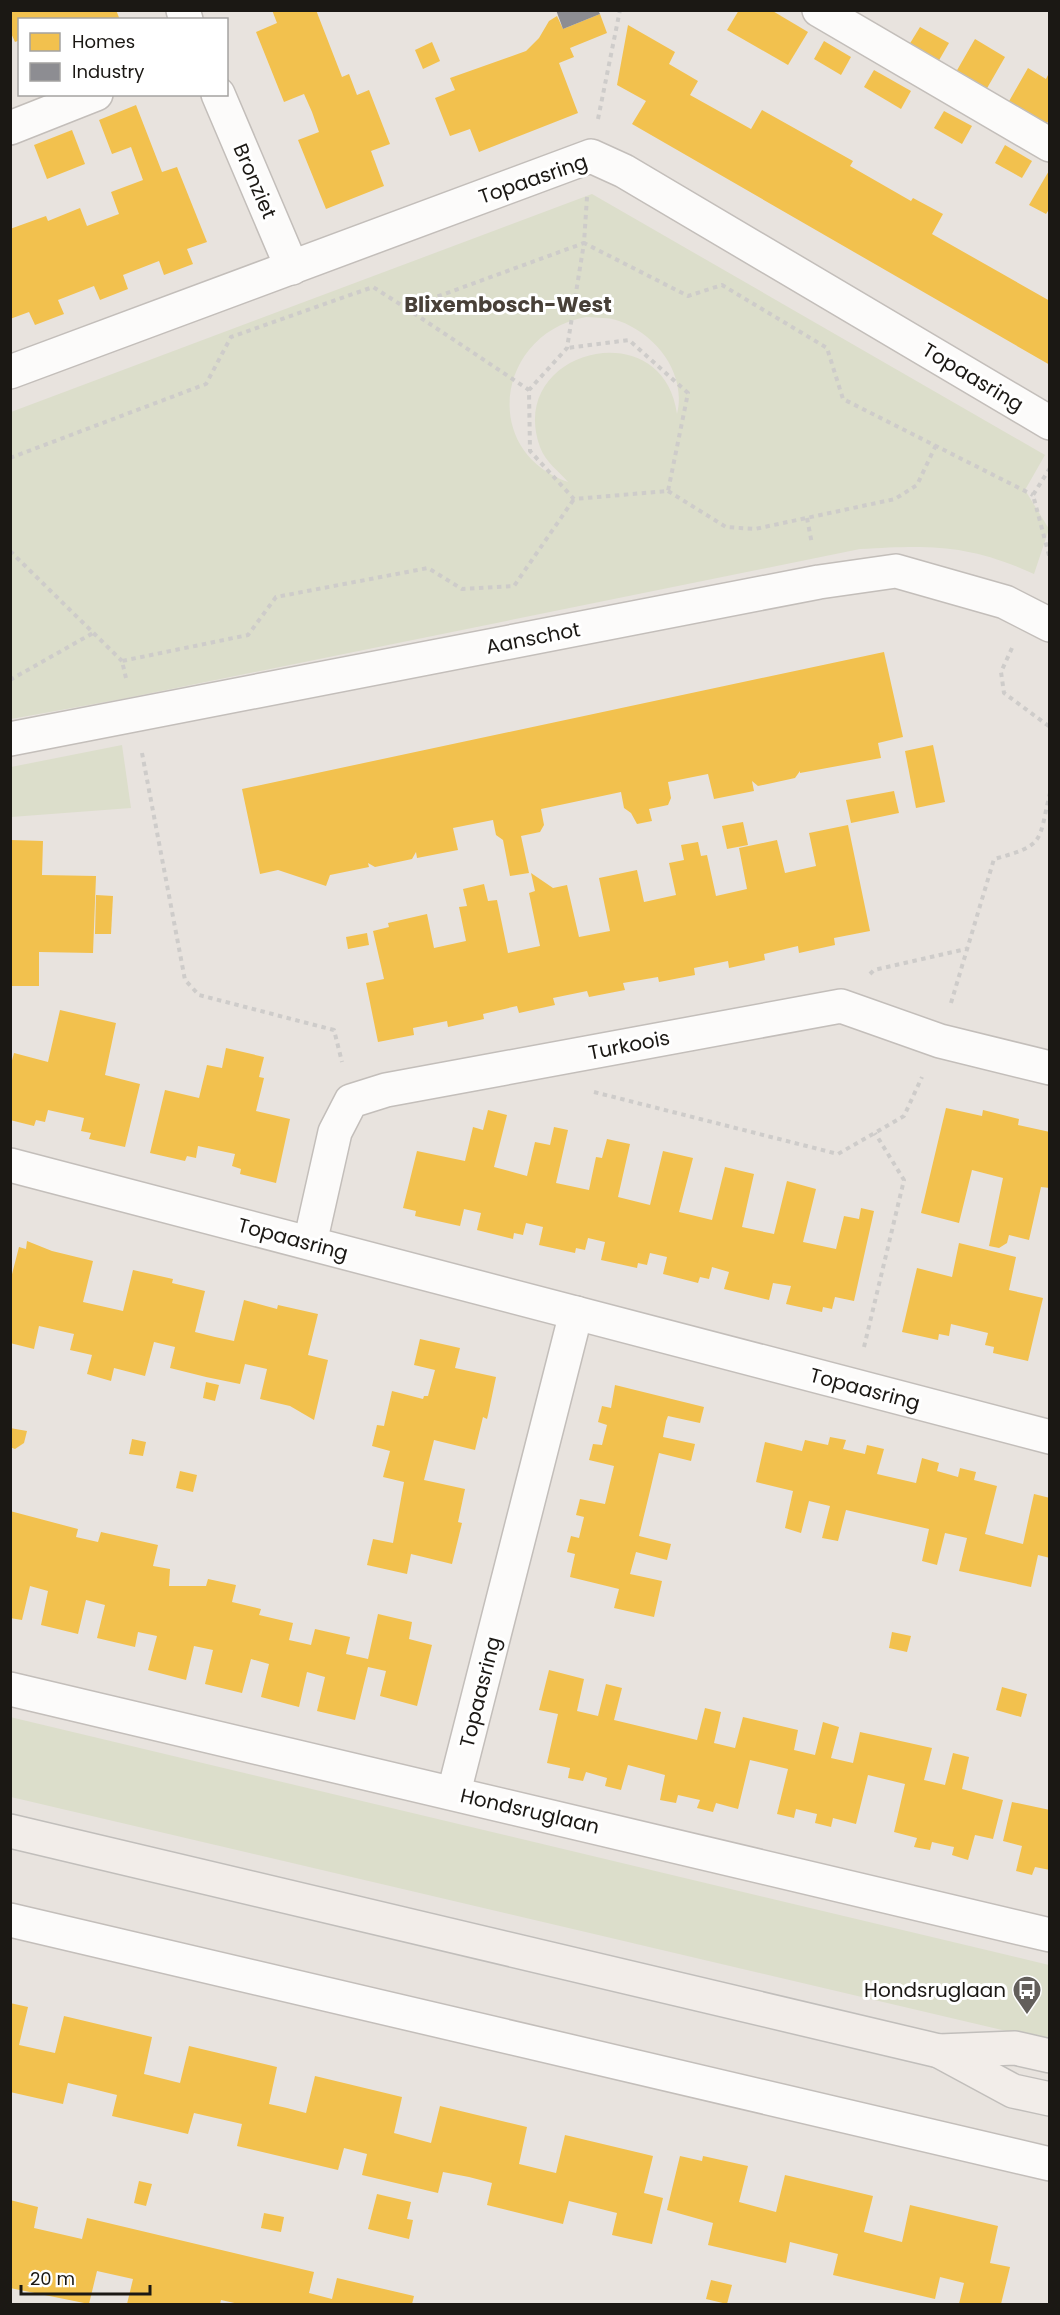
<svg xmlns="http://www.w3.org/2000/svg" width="1060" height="2315" font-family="Poppins,sans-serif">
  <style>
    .green { fill: #dcdecb; fill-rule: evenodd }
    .homes { fill: #f2c14e }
    .industry { fill: #8d8d92 }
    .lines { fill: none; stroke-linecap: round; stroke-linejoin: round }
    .minor-casing { stroke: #c3beba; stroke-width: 36 }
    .major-casing { stroke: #c1bebb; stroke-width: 36 }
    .path { stroke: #ceccca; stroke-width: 4; stroke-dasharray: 4.5 4.5; stroke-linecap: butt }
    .minor { stroke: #fcfbfa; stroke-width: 33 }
    .major { stroke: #f2ede9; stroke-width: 33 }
    .labels { text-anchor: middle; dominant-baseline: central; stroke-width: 6; stroke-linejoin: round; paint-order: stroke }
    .street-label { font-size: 20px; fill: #1b1814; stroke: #fff }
    .poi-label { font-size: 20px; fill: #1b1814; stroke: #fff; text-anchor: end }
    .neighbourhood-label { font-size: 21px; font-weight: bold; fill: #484038; stroke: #fff }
  </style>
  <rect width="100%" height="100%" fill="#e8e3de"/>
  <!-- green -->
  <g class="green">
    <path d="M592 194 1045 455 1025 490 1049 529 1034 574C968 544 931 545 860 549L122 699 11 719V412ZM586 317C597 318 609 317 619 321 656 334 687 374 677 414 663 310 505 350 540 447 546 463 559 471 568 482 479 451 497 333 586 317Z"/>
    <path d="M122 745 131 808 11 817V767Z"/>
    <path d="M10 1717 1049 1965V2041L11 1797Z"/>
  </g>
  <!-- homes -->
  <g class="homes">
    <path d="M10 10H116L120 20H20V40L15 42 10 31Z"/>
    <path d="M272 10H316L342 77 349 74 357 95 369 90 390 144 371 151 384 186 326 209 298 140 319 132 312 112 304 94 284 102 256 32 277 23Z"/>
    <path d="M739 10H771L808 32 788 65 727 30Z"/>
    <path d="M600 14 607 33 570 48 574 57 559 63 578 113 479 152 470 129 450 136 435 98 455 90 450 78 526 51 539 38 549 21 557 16 563 29Z"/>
    <path d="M628 25 675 52 669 64 698 81 690 95 751 129 762 110 853 161 850 166 911 201 913 198 943 214 932 234 1050 301V365L632 124 646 101 617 85Z"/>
    <path d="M920 27 949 43 938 62 909 45Z"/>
    <path d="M975 39 1005 57 986 90 956 72Z"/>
    <path d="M824 41 851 57 841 75 814 59Z"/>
    <path d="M432 42 440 61 423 69 415 50Z"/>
    <path d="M1028 68 1046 79 1050 71V118L1046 125 1008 103Z"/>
    <path d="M874 70 911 91 901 109 864 87Z"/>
    <path d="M136 105 162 172 177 167 207 242 187 249 193 264 164 275 159 261 123 275 128 289 100 300 94 286 58 300 64 314 35 325 29 312 10 319V229L46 216 48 221 80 208 87 226 119 214 111 192 143 180 131 147 112 154 99 120Z"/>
    <path d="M944 111 972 126 962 144 934 128Z"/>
    <path d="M72 130 85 164 47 179 34 145Z"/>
    <path d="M1005 145 1032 161 1022 178 995 163Z"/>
    <path d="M1050 169V208L1046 214 1029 205Z"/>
    <path d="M884 652 903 737 878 743 881 758 800 773V771L795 778 758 786 752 781 754 791 714 799 708 774 668 782 671 798 668 805 649 809 652 821 637 824 631 813 624 808 621 792 541 809 544 825 540 832 521 836 529 873 510 876 503 840 496 835 493 820 453 828 458 850 417 858 416 852 412 859 375 867 368 863 369 867 330 875 326 886 278 870 260 874 242 789Z"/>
    <path d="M933 745 945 802 916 808 905 751Z"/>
    <path d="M894 791 899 813 851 823 846 800Z"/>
    <path d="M743 822 748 845 727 849 722 826Z"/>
    <path d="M848 825 870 931 834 938 835 945 799 953 798 946 764 954 765 960 729 968 728 961 694 968 695 975 659 982 658 977 623 983 625 990 589 997 587 991 553 998 555 1005 519 1013 517 1006 483 1014 484 1019 448 1027 447 1021 413 1028 414 1035 378 1042 366 983 384 979 373 931 389 927 388 923 427 914 434 948 466 941 459 907 467 906 463 889 484 884 488 901 497 900 508 953 540 946 529 893 535 891 531 873 553 888 567 885 579 937 610 931 599 878 637 870 644 902 676 895 669 863 684 860 681 845 698 842 701 856 707 855 716 896 747 889 739 848 777 840 785 873 816 866 809 833Z"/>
    <path d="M10 840 43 841 42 875 96 876 93 953 39 952V986H10Z"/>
    <path d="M96 895 113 896 111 934H95Z"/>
    <path d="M367 933 369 945 348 949 346 937Z"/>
    <path d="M60 1010 116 1023 105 1075 140 1084 125 1147 89 1139 91 1133 81 1131 84 1118 48 1110 45 1122 36 1120 34 1126 10 1120V1068L14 1053 48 1062Z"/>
    <path d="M226 1048 264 1057 259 1077 264 1078 256 1111 290 1119 276 1183 240 1174 241 1169 232 1166 235 1154 198 1146 196 1158 187 1156 185 1161 150 1153 165 1090 199 1098 207 1065 222 1068Z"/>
    <path d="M946 1108 982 1116 983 1110 1019 1119 1018 1125 1050 1132V1188L1041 1187 1029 1240 1009 1235 1007 1243 999 1248 989 1246 1003 1178 972 1170 959 1223 921 1213Z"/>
    <path d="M488 1110 507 1115 494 1167 527 1176 535 1142 550 1145 554 1127 568 1130 556 1183 589 1190 596 1157 602 1158 607 1139 630 1144 618 1197 650 1205 663 1151 693 1158 679 1212 712 1220 725 1167 754 1174 742 1227 774 1234 787 1181 816 1189 803 1242 836 1249 844 1216 859 1219 861 1208 874 1211 854 1301 835 1297 832 1309 823 1307 822 1312 786 1304 791 1286 773 1283 769 1300 724 1289 729 1272 712 1267 709 1279 700 1277 698 1283 663 1274 667 1257 650 1253 647 1265 638 1263 637 1268 601 1260 605 1242 588 1238 585 1250 576 1248 575 1253 539 1245 543 1227 526 1223 523 1235 514 1233 513 1239 477 1230 481 1213 464 1209 460 1226 415 1216 416 1211 403 1208 417 1151 465 1161 473 1127 483 1130Z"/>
    <path d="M27 1241 52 1251 93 1261 83 1302 123 1311 133 1270 173 1279 172 1283 205 1291 195 1332 215 1337 234 1341 244 1300 277 1309 278 1305 318 1314 308 1355 328 1360 314 1420 290 1406 260 1399 267 1369 245 1364 240 1384 206 1377 170 1368 175 1347 154 1342 145 1376 114 1368 111 1381 87 1374 92 1355 70 1350 74 1334 39 1326 34 1349 10 1343V1282L19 1247 26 1249Z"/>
    <path d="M959 1243 1016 1257 1009 1290 1043 1298 1028 1361 993 1353 994 1347 985 1345 988 1333 951 1324 949 1336 939 1334 938 1340 902 1332 917 1268 952 1277Z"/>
    <path d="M420 1339 460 1348 455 1368 496 1377 488 1415 487 1419 483 1417 475 1450 434 1440 424 1480 465 1489 458 1522 462 1523 452 1564 411 1554 407 1574 367 1565 373 1539 393 1543 404 1482 383 1477 390 1451 372 1446 377 1425 384 1426 392 1391 423 1399 424 1396H428L435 1370 414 1365Z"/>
    <path d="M206 1382 219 1385 215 1401 203 1398Z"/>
    <path d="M615 1385 704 1407 700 1423 668 1416 666 1421 663 1437 695 1444 691 1461 659 1453 649 1495 639 1536 671 1544 667 1560 636 1552 630 1574 662 1581 654 1617 614 1608 619 1589 570 1577 575 1554 567 1552 571 1536 579 1538 584 1517 576 1515 580 1499 605 1504 614 1466 589 1460 593 1444 602 1445 607 1425 598 1422 602 1406 611 1408Z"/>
    <path d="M10 1428 27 1431 24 1443 15 1449 10 1447Z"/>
    <path d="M830 1437 846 1440 843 1449 865 1454 867 1445 884 1449 877 1474 916 1483 922 1458 939 1463 937 1471 958 1477 960 1468 976 1472 974 1480 997 1486 985 1534 1023 1544 1034 1494 1050 1498V1558L1038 1555 1031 1587 959 1571 967 1538 945 1533 937 1565 922 1561 929 1529 846 1510 838 1541 822 1538 830 1506 809 1501 801 1533 785 1528 793 1491 756 1482 765 1442 802 1451 805 1440 828 1445Z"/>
    <path d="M132 1439 146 1442 143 1456 129 1454Z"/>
    <path d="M180 1471 197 1475 193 1492 176 1488Z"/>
    <path d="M10 1511 78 1529 76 1537 98 1542 101 1532 158 1545 153 1566 170 1569 169 1586H206L208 1579 236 1585 232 1602 261 1609 259 1615 293 1623 289 1640 311 1645 315 1629 350 1637 346 1654 368 1659 378 1614 412 1622 409 1639 432 1645 417 1706 380 1696 386 1671 368 1667 355 1720 317 1711 325 1677 307 1672 299 1707 261 1697 269 1664 251 1659 242 1693 205 1684 213 1650 194 1646 186 1680 148 1670 157 1636 138 1632 135 1647 97 1638 105 1605 86 1600 78 1634 41 1625 48 1591 30 1586 22 1620 10 1618Z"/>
    <path d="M892 1632 911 1636 907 1652 889 1648Z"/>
    <path d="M549 1670 584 1679 577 1711 598 1716 606 1684 622 1688 614 1720 697 1740 705 1708 721 1712 714 1743 735 1748 743 1717 798 1730 794 1750 815 1755 823 1722 839 1727 831 1758 853 1763 860 1732 932 1748 924 1780 945 1785 953 1753 969 1757 962 1789 1003 1800 993 1839 975 1835 968 1860 952 1855 954 1847 949 1846 932 1842 930 1850 914 1847 917 1838 894 1832 905 1784 868 1775 856 1824 833 1818 831 1827 815 1823 817 1814 796 1809 794 1818 777 1814 788 1769 750 1760 738 1809 716 1803 713 1812 697 1808 700 1800 678 1795 676 1803 660 1800 665 1775 647 1770 628 1765 621 1790 605 1786 607 1778 586 1772 583 1781 568 1778 570 1768 547 1763 558 1714 539 1710Z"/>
    <path d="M1002 1687 1027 1694 1021 1717 996 1710Z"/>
    <path d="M1012 1802 1050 1810V1870L1035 1867 1032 1875 1016 1871 1022 1846 1003 1841Z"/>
    <path d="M10 2003 28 2007 19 2045 55 2053 64 2016 152 2037 144 2074 180 2083 189 2046 277 2067 269 2104 287 2108 306 2113 315 2076 402 2097 394 2133 431 2143 440 2106 527 2127 519 2164 556 2173 565 2135 653 2156 644 2193 663 2198 652 2244 612 2235 617 2213 569 2201 563 2224 487 2205 492 2183 469 2177 443 2172 438 2193 362 2175 367 2154 344 2148 338 2170 237 2146 242 2124 194 2113 188 2134 112 2116 117 2095 93 2089 68 2083 63 2104 10 2092Z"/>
    <path d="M680 2156 702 2161 703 2156 748 2166 739 2202 776 2212 785 2175 873 2196 864 2232 902 2242 910 2205 998 2226 990 2263 1010 2267 1001 2304H959L964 2283 940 2277 935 2299 833 2275 838 2254 790 2242 786 2263 708 2245 713 2223 667 2210Z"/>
    <path d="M139 2181 152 2184 146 2206 134 2203Z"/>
    <path d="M377 2194 411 2202 407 2219 413 2220 409 2239 368 2229Z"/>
    <path d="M10 2200 38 2207 34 2228 82 2239 87 2218 314 2272 309 2293 332 2299 337 2278 414 2296 412 2304H239L221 2300 220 2304H127L133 2279 97 2271 89 2304 10 2288Z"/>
    <path d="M264 2213 284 2217 281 2232 261 2228Z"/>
    <path d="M711 2280 732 2285 727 2304 706 2299Z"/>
  </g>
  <!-- industry -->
  <path class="industry" d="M556 10H598L600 14 563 29Z"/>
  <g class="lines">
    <!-- minor casing -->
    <g class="minor-casing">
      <g id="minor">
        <path d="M183 10 186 20"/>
        <path d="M819 10 1050 145"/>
        <path d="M218 94 292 268"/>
        <path d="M10 128 96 94"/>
        <path d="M10 372 591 156 624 171 1050 423"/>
        <path d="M10 739 819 582 896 571 1005 602 1050 625"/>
        <path d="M10 1165 1050 1437"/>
        <path d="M310 1243 335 1132 351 1101 386 1090 841 1006 940 1041 1050 1068"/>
        <path d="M10 1689 1050 1935"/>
        <path d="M454 1792 576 1313"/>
        <path d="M10 1920 1050 2164"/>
      </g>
    </g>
    <!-- major casing -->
    <g class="major-casing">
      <g id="major">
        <path d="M10 1831 939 2051 1013 2091 1050 2099"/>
        <path d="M939 2051 1015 2048 1050 2056"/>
      </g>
    </g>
    <!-- path -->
    <g class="path">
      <path d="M598 119 620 10"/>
      <path d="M587 197 584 243 688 296 722 285 827 348 843 399 1033 495"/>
      <path d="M406 308 529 390"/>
      <path d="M10 458 206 384 231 337 373 287 406 308 584 243 567 348 529 390 530 451 574 499 668 491 688 393 629 340 567 348"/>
      <path d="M1050 468 1033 495 1050 559"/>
      <path d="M668 491 726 527 755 529 895 499 917 485 936 445"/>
      <path d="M807 518 812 544"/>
      <path d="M10 551 122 661"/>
      <path d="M1012 648 1001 672 1004 693 1050 727"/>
      <path d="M126 678 122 661 248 635 276 597 428 568 462 589 514 586 574 499"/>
      <path d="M10 680 93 633"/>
      <path d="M142 753 185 980 199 995 334 1030 342 1062"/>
      <path d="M870 974 874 970 966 949"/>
      <path d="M951 1003 994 859C1046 845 1038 842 1050 793"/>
      <path d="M594 1092 838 1154 904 1116 922 1077"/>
      <path d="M864 1347 904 1180 875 1133"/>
    </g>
    <!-- minor -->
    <use href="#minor" class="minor"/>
    <!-- major -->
    <use href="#major" class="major"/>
  </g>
  <!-- icons -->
  <defs>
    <g id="bus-pin" transform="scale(1.5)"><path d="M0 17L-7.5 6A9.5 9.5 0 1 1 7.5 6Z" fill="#635f5b" stroke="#fff"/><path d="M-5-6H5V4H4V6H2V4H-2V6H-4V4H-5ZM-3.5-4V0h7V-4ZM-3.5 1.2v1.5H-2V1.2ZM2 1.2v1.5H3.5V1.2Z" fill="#fff"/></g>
  </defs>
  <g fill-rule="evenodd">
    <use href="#bus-pin" x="1027" y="1990"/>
  </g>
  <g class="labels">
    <!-- street labels -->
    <g class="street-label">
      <text transform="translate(533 179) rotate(-19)">Topaasring</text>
      <text transform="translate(255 181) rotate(67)">Bronziet</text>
      <text transform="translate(973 377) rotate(31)">Topaasring</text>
      <text transform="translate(533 638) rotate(-11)">Aanschot</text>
      <text transform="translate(629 1045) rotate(-11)">Turkoois</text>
      <text transform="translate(293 1239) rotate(15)">Topaasring</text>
      <text transform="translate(865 1389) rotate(15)">Topaasring</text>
      <text transform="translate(480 1692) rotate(-76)">Topaasring</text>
      <text transform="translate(530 1811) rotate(13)">Hondsruglaan</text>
    </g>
    <!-- poi labels -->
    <g class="poi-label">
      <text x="1006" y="1990">Hondsruglaan</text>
    </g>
    <!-- neighbourhood labels -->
    <g class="neighbourhood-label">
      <text x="508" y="304">Blixembosch-West</text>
    </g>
  </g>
  <!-- border -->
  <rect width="1060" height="2315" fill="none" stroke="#1b1814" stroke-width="24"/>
  <!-- legend -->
  <rect x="18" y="18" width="210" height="78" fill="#ffffff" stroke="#a4a3a1" stroke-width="1.5"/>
  <rect x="30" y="33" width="30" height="18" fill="#f2c14e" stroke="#a4a3a1" stroke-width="1.5"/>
  <text x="72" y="48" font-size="18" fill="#1b1814">Homes</text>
  <rect x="30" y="63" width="30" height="18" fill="#8d8d92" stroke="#a4a3a1" stroke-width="1.5"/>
  <text x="72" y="78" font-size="18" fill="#1b1814">Industry</text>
  <!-- scale -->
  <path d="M21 2285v9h129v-9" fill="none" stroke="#1b1814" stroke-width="3"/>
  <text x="30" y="2285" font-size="18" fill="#1b1814" stroke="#ffffff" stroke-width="4.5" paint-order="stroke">20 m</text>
</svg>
